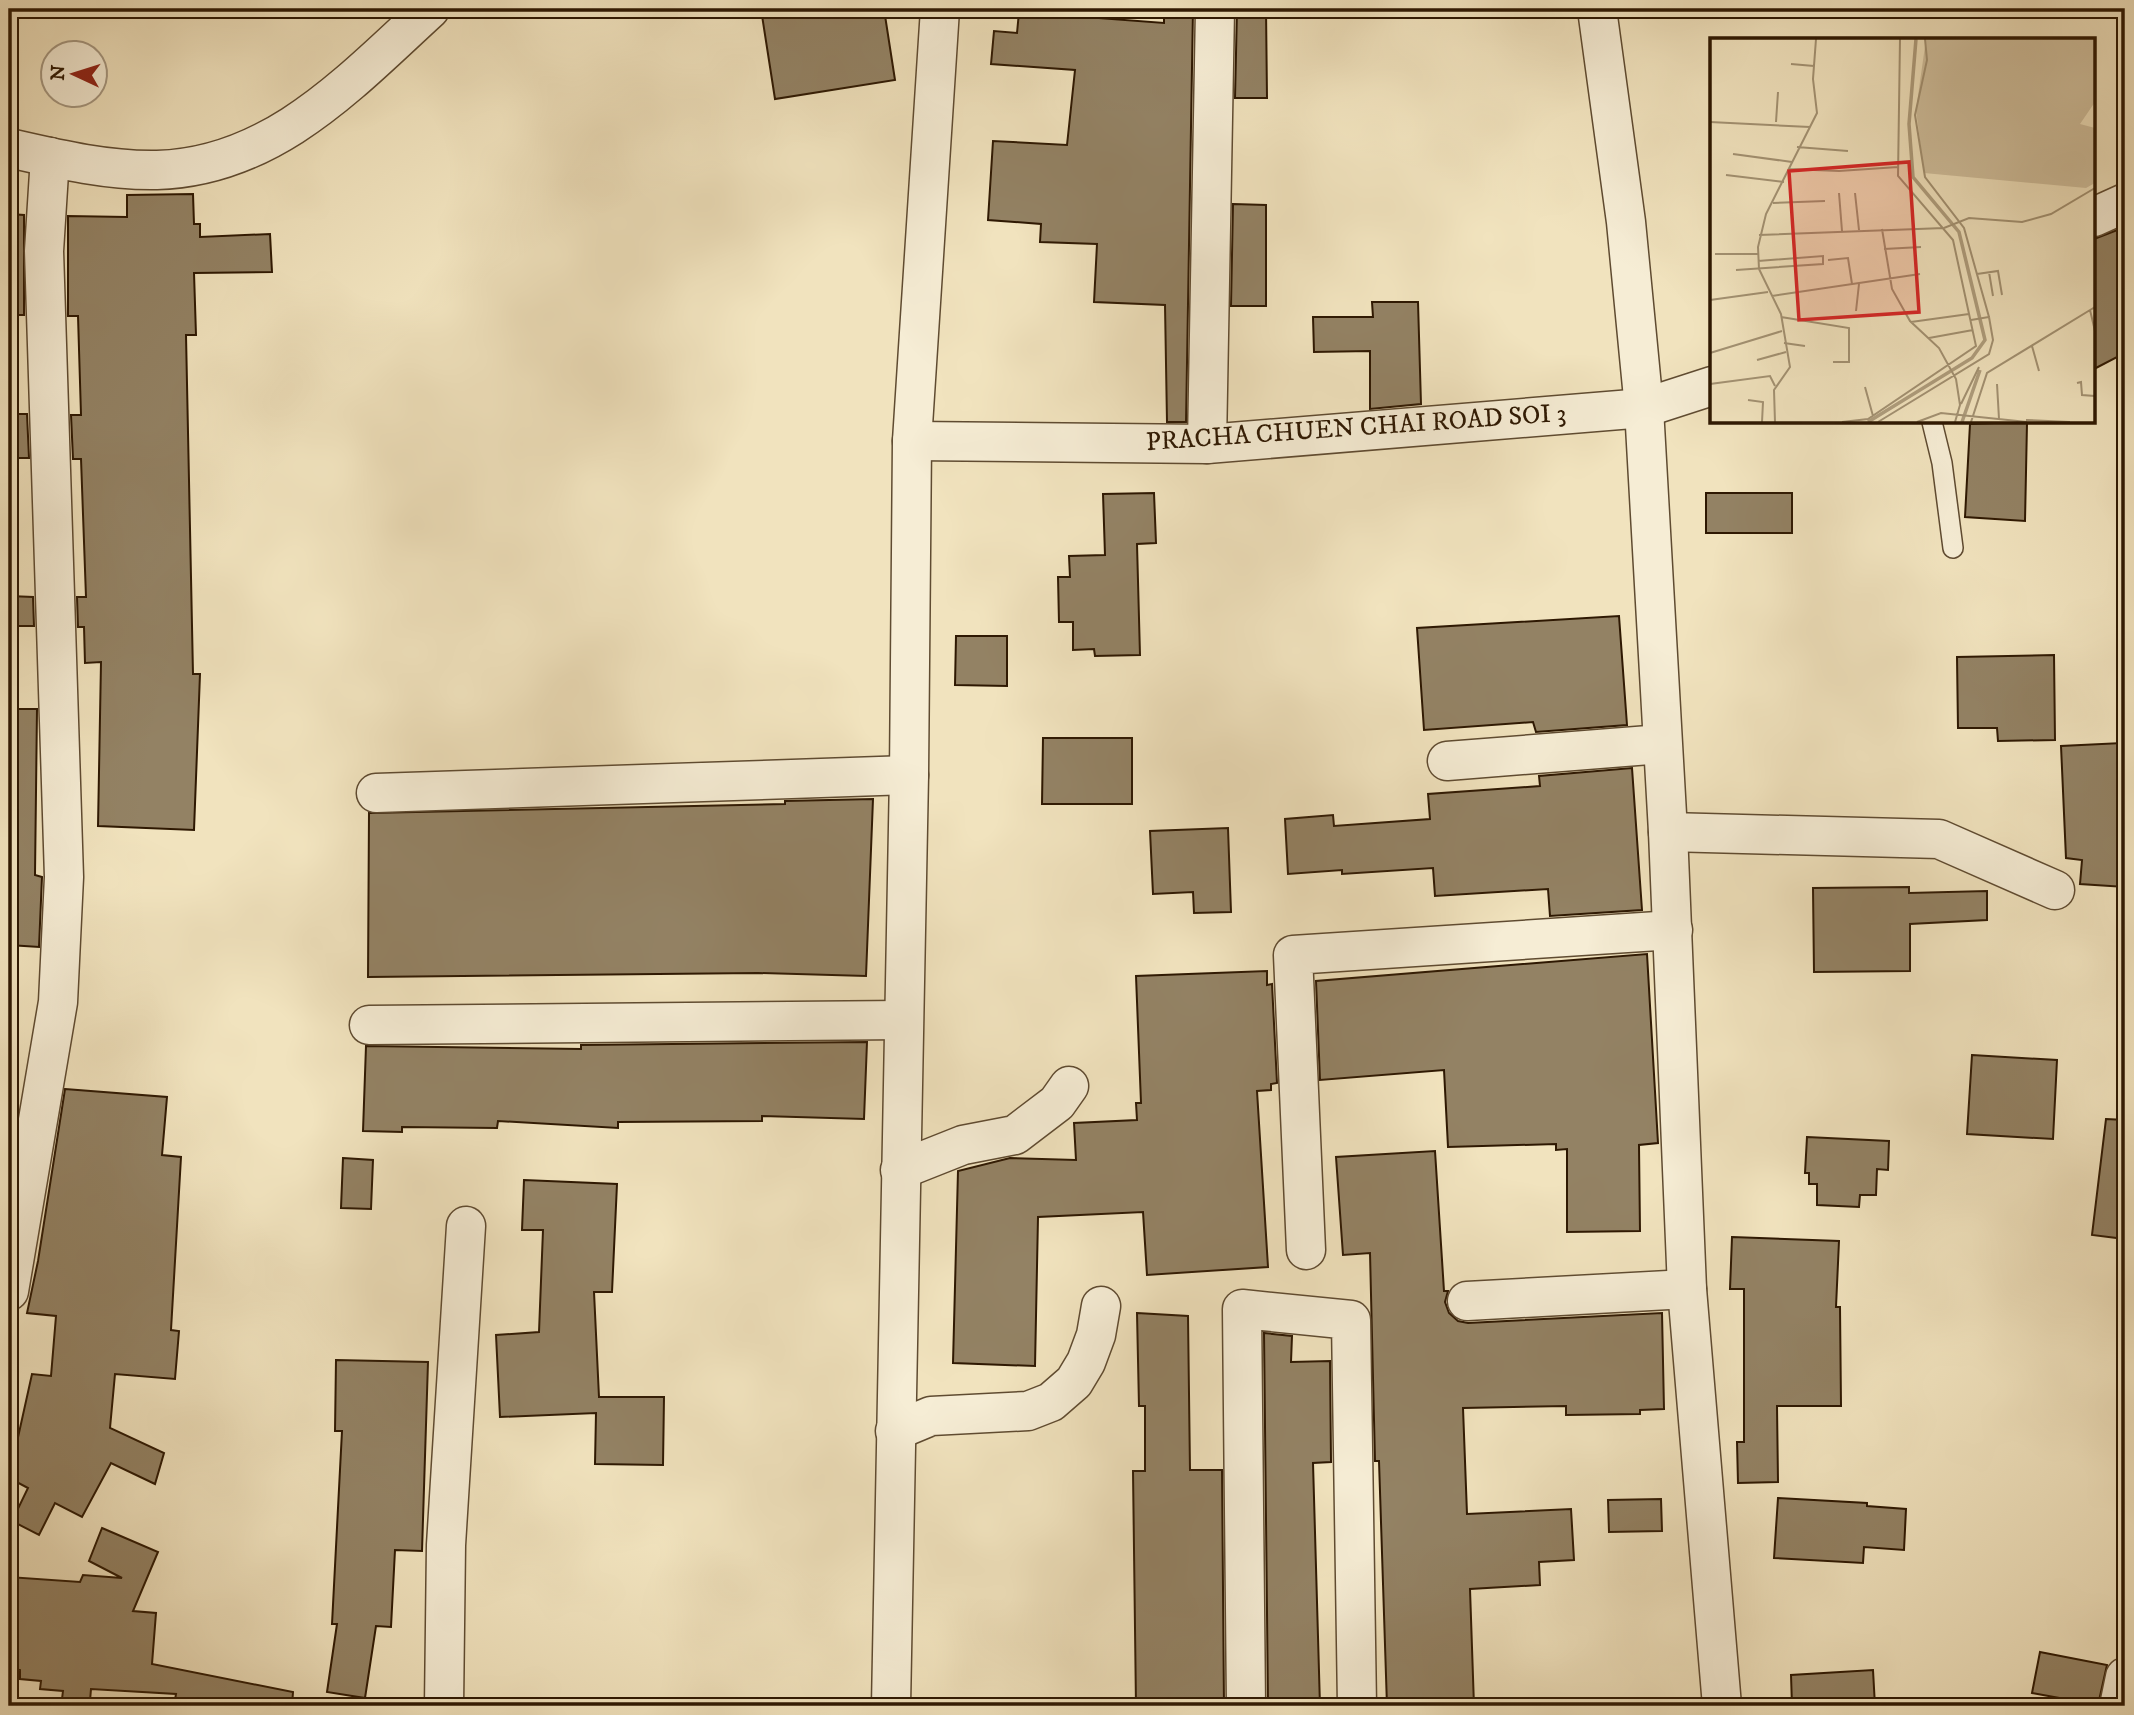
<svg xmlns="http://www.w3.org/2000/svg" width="2134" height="1715" font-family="'IM FELL DW Pica',serif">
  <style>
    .building { fill: #938264; stroke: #2e1802; stroke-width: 2 }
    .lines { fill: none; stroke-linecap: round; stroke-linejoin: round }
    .service-casing { stroke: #5f4b31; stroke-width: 22 }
    .minor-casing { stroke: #5f4b31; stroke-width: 41 }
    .tertiary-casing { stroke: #5f4b31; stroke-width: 41 }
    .service { stroke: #f6edd5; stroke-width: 19 }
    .minor { stroke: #f6edd5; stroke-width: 38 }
    .tertiary { stroke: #f6edd5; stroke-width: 38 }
    .labels { text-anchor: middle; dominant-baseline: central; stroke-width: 5; stroke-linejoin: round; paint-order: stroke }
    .street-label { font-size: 26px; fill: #2e1802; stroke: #f6edd5 }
    .inset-river { fill: none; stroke: #af9e7e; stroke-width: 3.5 }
    .inset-road { fill: none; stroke: #a39273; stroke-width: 2 }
    .view { fill: #d62828; fill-opacity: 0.15; stroke: #d62828; stroke-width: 3.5 }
    .inset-edge { fill: none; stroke: #2e1802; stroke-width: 3.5 }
  </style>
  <rect width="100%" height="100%" fill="#f1e3be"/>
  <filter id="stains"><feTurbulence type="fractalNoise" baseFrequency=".00286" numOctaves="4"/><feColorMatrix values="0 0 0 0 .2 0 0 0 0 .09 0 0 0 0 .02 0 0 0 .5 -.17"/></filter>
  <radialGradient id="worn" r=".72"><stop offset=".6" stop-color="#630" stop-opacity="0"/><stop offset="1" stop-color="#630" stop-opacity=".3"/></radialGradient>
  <!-- building -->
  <g class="building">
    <path d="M761 9H884L895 80 775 99Z"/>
    <path d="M1164 9H1193L1186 422H1167L1165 305 1094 302 1097 244 1040 242 1041 224 988 220 993 141 1067 145 1075 70 991 64 994 31 1017 33 1019 12 1164 23Z"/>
    <path d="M1237 9H1266L1267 98H1235Z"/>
    <path d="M193 194 194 224H200V237L270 234 272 272 194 273 196 335H186L193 674H200L194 830 98 826 101 662 85 663 84 627H78L77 597H86L81 459H73L71 415H81L78 316H68V216L127 217V195Z"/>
    <path d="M1233 204 1266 205V306H1231Z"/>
    <path d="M9 214 24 215V315H9Z"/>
    <path d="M2125 227V353L2094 369V239Z"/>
    <path d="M1372 302H1418L1421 404 1370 409V351L1314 352 1313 317H1373Z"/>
    <path d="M9 414H27L29 458H9Z"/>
    <path d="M1995 423H2027L2025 521 1965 517 1970 424Z"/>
    <path d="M1154 493 1156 543 1137 544 1140 655 1095 656 1094 649 1073 650V622H1059L1058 577H1070L1069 556 1105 555 1103 494Z"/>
    <rect x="1706" y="493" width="86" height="40"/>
    <path d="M9 596 33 597 34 626H9Z"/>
    <path d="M1619 616 1627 725 1536 732 1533 722 1424 730 1417 628Z"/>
    <path d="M956 636H1007V686L955 685Z"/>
    <path d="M2054 655 2055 740 1998 741 1997 728H1958L1957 657Z"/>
    <path d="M9 709H37L35 875 42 877 39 947 9 945Z"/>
    <path d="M1043 738H1132V804H1042Z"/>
    <path d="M2122 743 2125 887 2080 884 2082 860 2066 858 2061 746Z"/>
    <path d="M1632 768 1642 910 1550 916 1548 889 1435 896 1433 868 1342 874V870L1288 874 1285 819 1333 815 1334 826 1430 819 1428 794 1540 786 1539 776Z"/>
    <path d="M873 799 866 976 758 973 368 977 369 813 785 804V801Z"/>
    <path d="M1228 828 1231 912 1194 913 1193 892 1153 894 1150 831Z"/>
    <path d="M1909 887V893L1987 891V920L1910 924V971L1814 972 1813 888Z"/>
    <path d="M1647 954 1658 1143 1639 1145 1640 1231 1567 1232V1149L1556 1150V1144L1448 1147 1444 1070 1320 1080 1316 981Z"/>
    <path d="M1267 971V985L1272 984 1277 1083 1271 1084V1090L1257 1091 1268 1267 1147 1275 1143 1212 1038 1217 1035 1366 953 1363 958 1171 1010 1158 1076 1160 1074 1123 1137 1120 1136 1103H1141L1136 976Z"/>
    <path d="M867 1042 864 1119 762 1116V1121L618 1122V1128L498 1121 497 1128 402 1127V1132L363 1131 366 1046 581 1049V1045Z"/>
    <path d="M1972 1055 2057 1060 2053 1139 1967 1134Z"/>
    <path d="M65 1089 167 1097 162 1155 181 1157 171 1330 179 1331 175 1379 115 1374 110 1428 164 1453 155 1484 111 1463 82 1517 55 1503 39 1535 12 1521 28 1488 9 1478 32 1374 51 1376 56 1316 27 1313 38 1261Z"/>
    <path d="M2106 1119 2125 1120V1239L2092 1235Z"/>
    <path d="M1807 1137 1889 1141 1888 1170 1877 1169 1876 1195H1860L1859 1207 1817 1205V1184H1809V1173H1805Z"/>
    <path d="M1435 1151 1444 1291H1448L1445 1302 1449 1313 1458 1321 1468 1323 1662 1313 1664 1409 1640 1410V1414L1566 1415V1406L1463 1408 1467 1514 1571 1509 1574 1560 1539 1562 1540 1585 1470 1589 1474 1706H1387L1379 1461H1375L1370 1253 1343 1255 1336 1157Z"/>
    <path d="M343 1158 373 1160 371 1209 341 1208Z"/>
    <path d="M524 1180 617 1184 612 1292H594L599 1397H664L663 1465 595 1464 596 1413 500 1417 496 1335 539 1332 543 1230H522Z"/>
    <path d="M1732 1237 1839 1241 1836 1307H1840L1841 1406H1777L1778 1482 1738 1483 1737 1442H1744V1289H1730Z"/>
    <path d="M1137 1313 1188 1316 1190 1470H1222L1224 1706H1136L1133 1471H1145V1406H1139Z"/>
    <path d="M1264 1333 1292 1336 1291 1362 1330 1361 1331 1462 1313 1463 1320 1706H1268Z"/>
    <path d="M336 1360 428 1362 422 1551 395 1550 391 1627 376 1626 365 1698 327 1692 337 1624H332L342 1431H335Z"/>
    <path d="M1778 1498 1867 1503V1506L1906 1509 1904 1550 1864 1547 1863 1563 1774 1558Z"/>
    <path d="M1661 1499 1662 1531 1609 1532 1608 1500Z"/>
    <path d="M102 1528 158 1552 133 1611 156 1613 152 1664 293 1692 292 1706H174L176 1694 91 1689 90 1701 62 1699 63 1691 40 1689 41 1681 20 1679V1670L9 1668V1577L80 1582 83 1575 122 1578 89 1561Z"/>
    <path d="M2040 1652 2107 1665 2098 1705 2032 1693Z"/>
    <path d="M1873 1670 1875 1706H1792L1791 1675Z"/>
  </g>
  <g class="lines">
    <!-- service casing -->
    <g class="service-casing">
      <path id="service" d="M1932 422 1942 463 1953 548"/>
    </g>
    <!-- minor casing -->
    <g class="minor-casing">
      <g id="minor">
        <path d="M1597 9 1626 222 1644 408 1668 832 1687 1289 1722 1706"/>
        <path d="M2094 217 2125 203"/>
        <path d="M912 441 1207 444 1644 408 1712 386"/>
        <path d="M1207 444 1215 9"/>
        <path d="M1447 761 1662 744"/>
        <path d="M376 793 909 775"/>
        <path d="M1668 832 1939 839 2055 890"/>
        <path d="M369 1025 903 1020"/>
        <path d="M900 1170 963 1145 1015 1135 1057 1103 1069 1086"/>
        <path d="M1306 1250 1293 955 1673 930"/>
        <path d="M9 1291 58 1002 64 877 44 251 50 157"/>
        <path d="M1467 1301 1687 1289"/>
        <path d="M895 1431 931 1416 1028 1411 1051 1402 1074 1382 1086 1362 1096 1335 1101 1306"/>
        <path d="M444 1706 446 1545 466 1226"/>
        <path d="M1246 1706 1242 1309 1351 1320 1357 1706"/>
        <path d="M2119 1706 2125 1677"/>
      </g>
    </g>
    <!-- tertiary casing -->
    <g class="tertiary-casing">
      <g id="tertiary">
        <path d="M9 148C57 159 107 171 157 170 273 167 350 82 430 9"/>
        <path d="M891 1706 909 775 912 441 940 9"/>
      </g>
    </g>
    <!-- service -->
    <use href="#service" class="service"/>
    <!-- minor -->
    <use href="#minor" class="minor"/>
    <!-- tertiary -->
    <use href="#tertiary" class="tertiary"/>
  </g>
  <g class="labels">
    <!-- street labels -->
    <g class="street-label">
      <text transform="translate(1356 428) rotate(-4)">PRACHA CHUEN CHAI ROAD SOI 3</text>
    </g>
  </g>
  <!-- overview -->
  <g transform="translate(1710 38)">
    <rect width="385" height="385" fill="#f1e3be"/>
    <path d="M216 1H385V64L370 86 385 90V145L376 150 214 135 206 72Z" fill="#d0c09e"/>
    <path class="inset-river" d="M158 384 262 320 275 302 249 194 203 139 199 86 206 1M252 384 270 332"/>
    <path class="inset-road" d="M215 1 217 22 205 77 215 139 254 190 279 279 261 282M81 26 104 28M0 84 100 89M66 84 68 54M87 109 138 113M23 116 82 124M79 131 129 133 188 129M16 137 74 144M129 155 132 193M145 155 149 192M63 165 115 163M172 191 182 251 200 283 229 310 246 341 250 367 245 384M49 197 234 190 259 180 312 184 341 176 385 150M174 211 211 209M5 216H48M118 222 138 220 142 246M26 232 113 226V218L48 223M279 234 283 258M267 236 288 233 292 257M62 258 210 236M0 262 58 254M380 272 385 293M146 273 149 246M71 279 139 290V324H123M201 284 259 276M219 300 263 292M74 305 95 308M322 308 329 333M0 315 72 293M47 322 76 314M367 345 371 344 372 357 385 358M0 346 60 338 65 348M287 346 289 381M155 349 163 378M38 362 53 364 52 384M251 366 269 329M316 382 360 384M65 384 64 352 80 329 71 276 49 231 48 209 56 176 107 75 103 41 106 1M132 384 158 381 266 308 243 202 188 138 190 1M168 384 279 316 283 302 279 279M207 384 231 375 317 384M261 384 277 335 385 269"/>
    <path class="view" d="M199 124 209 274 89 282 79 133Z"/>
    <rect width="385" height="385" class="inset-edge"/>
  </g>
  <!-- margin -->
  <rect width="2134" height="1715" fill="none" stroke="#f1e3be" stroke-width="35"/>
  <rect x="10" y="10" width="2113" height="1694" fill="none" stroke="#2e1802" stroke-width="3.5"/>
  <rect x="18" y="18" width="2099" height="1680" fill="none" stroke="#2e1802" stroke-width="2"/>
  <!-- north arrow -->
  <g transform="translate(74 74) rotate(274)"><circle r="33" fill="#f6edd5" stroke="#a69881" stroke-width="2"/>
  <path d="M0-5L12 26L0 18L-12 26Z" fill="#8f2418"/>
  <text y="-10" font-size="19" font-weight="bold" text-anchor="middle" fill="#2e1802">N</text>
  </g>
  <rect width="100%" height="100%" filter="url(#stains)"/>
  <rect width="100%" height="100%" fill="url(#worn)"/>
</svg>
